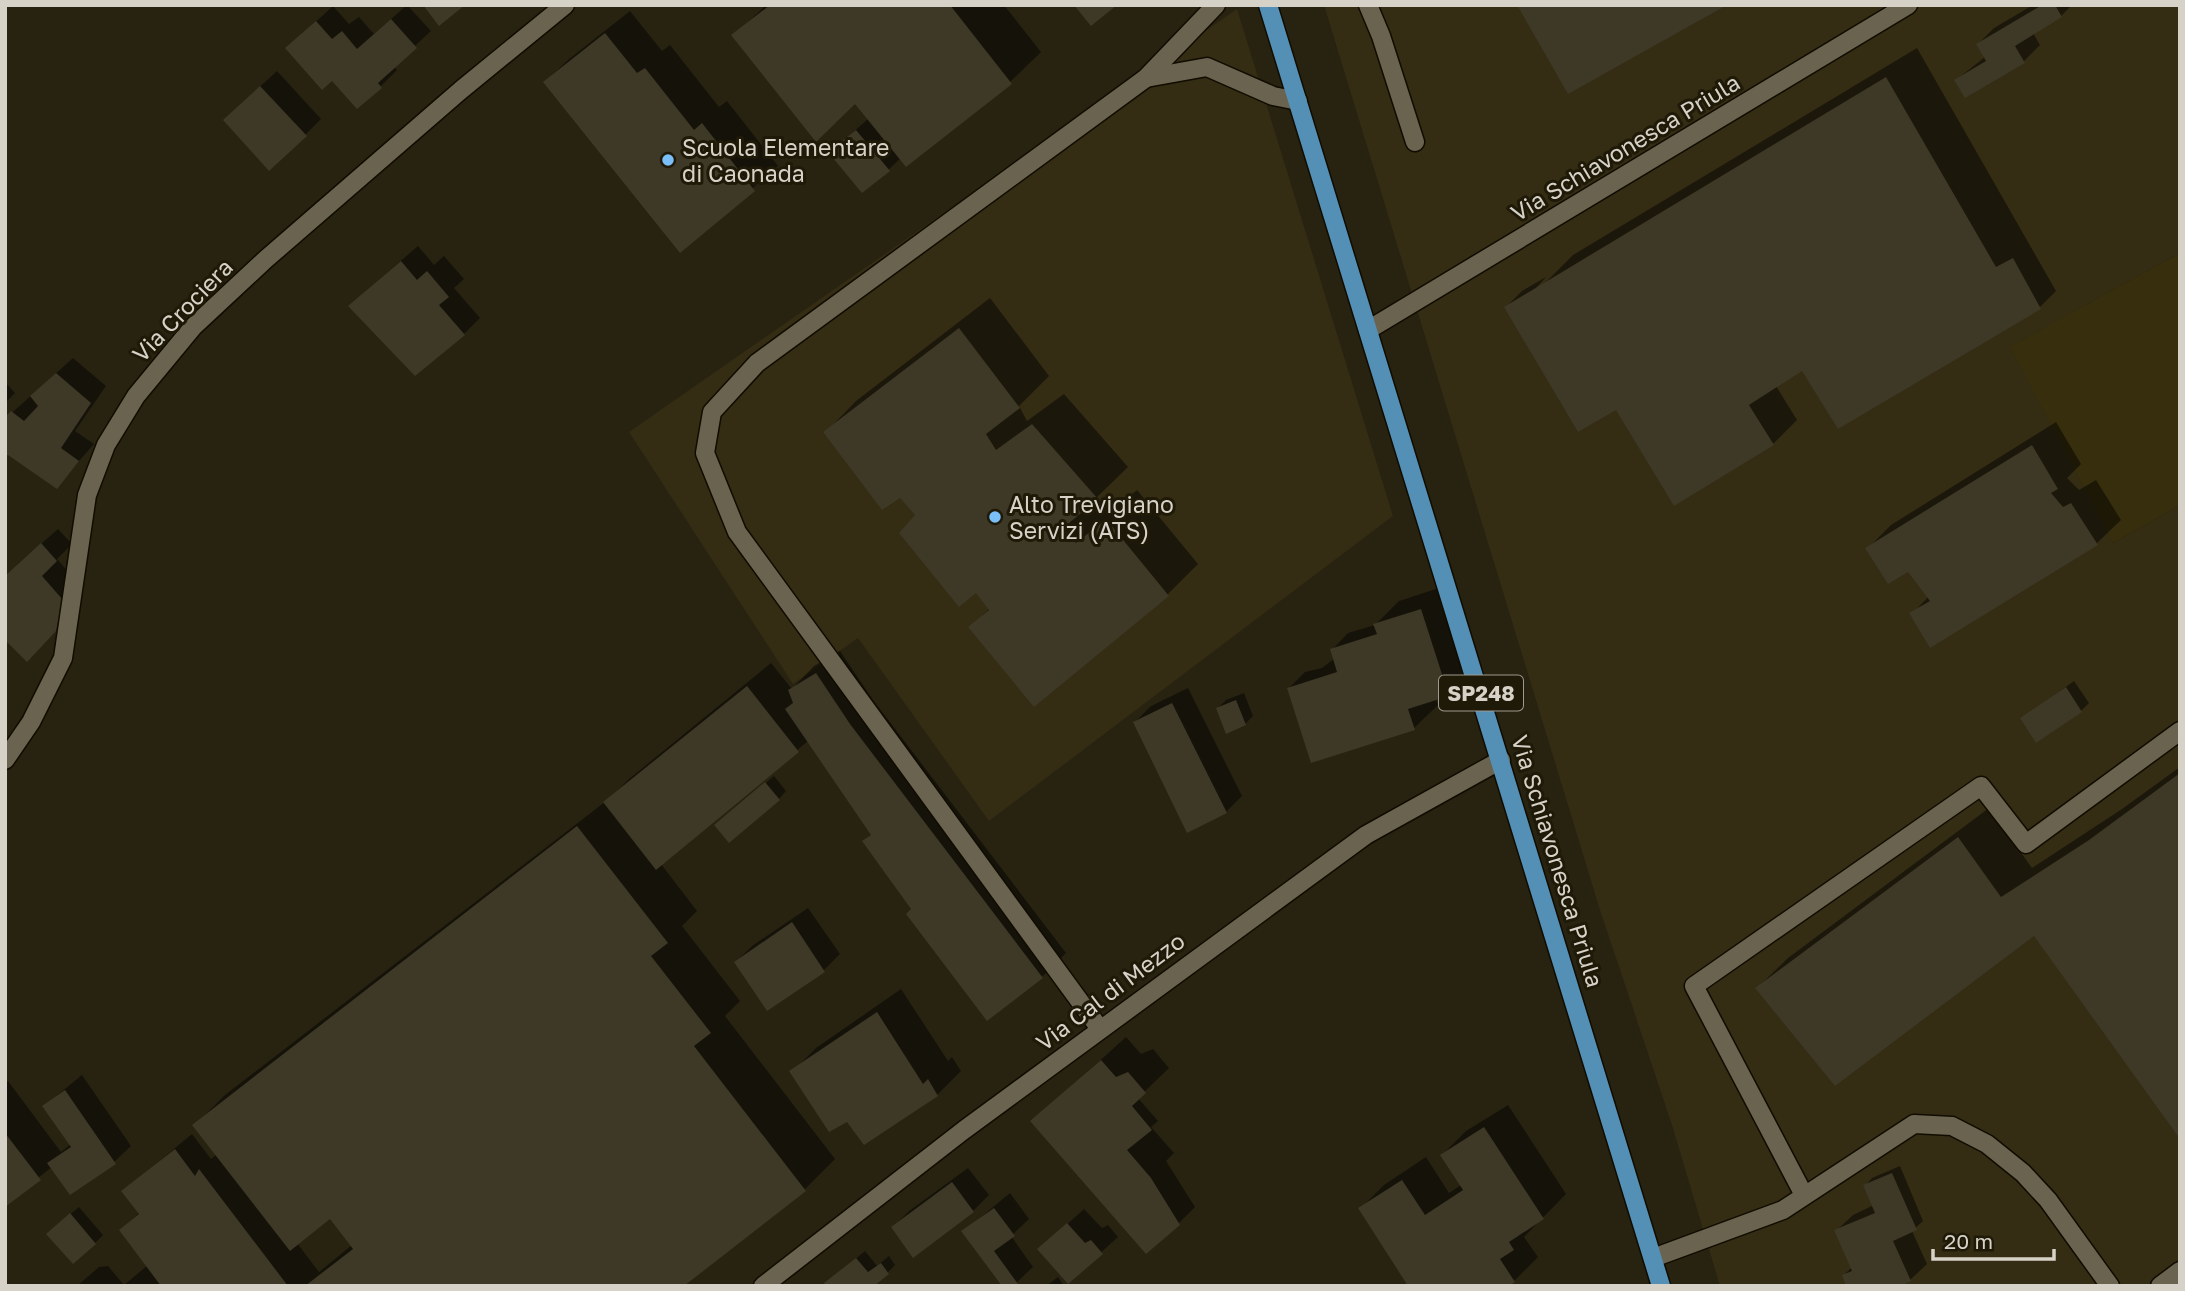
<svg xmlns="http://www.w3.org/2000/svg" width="2185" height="1291" font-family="'Golos Text',sans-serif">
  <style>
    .built { fill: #342c13 }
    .green { fill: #372e0d }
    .shadow { fill: #0007; fill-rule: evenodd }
    .building { fill: #3e3826 }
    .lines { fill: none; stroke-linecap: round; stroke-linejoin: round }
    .minor-casing { stroke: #110c00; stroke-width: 21 }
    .major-casing { stroke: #110c00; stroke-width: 21 }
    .minor { stroke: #6a6350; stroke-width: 18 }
    .major { stroke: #548fb6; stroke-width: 18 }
    .poi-dot { fill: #7abff8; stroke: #1f1908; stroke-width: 2.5 }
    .labels { text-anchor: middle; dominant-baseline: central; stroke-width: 6; stroke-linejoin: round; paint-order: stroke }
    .shield { fill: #1f1908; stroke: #9f9a8e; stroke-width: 2 }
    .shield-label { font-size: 21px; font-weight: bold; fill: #d6d2c7 }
    .poi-label { font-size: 23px; fill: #d6d2c7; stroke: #1f1908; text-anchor: start }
    .street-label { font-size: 23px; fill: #d6d2c7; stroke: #1f1908 }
  </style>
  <rect width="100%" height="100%" fill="#282311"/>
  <!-- built -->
  <g class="built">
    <path d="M1324 5H2180V253L2011 347 2113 543 2180 505V1286H1720L1672 1125 1600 910Z"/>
    <path d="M1237 9 1393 516 989 821 858 638 793 684 629 432Z"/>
  </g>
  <!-- green -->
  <path class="green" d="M2180 253V505L2113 543 2010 347Z"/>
  <!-- shadow -->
  <g class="shadow">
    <path d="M407 5 431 31 393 66 397 70 381 86 332 78 287 48 333 6 349 24 359 17 374 34Z"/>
    <path d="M766 5H1004L1041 52 1010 82 901 158 888 170 831 152 869 118 856 101 734 35Z"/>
    <path d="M2033 5H2072L2061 16 2033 33 2040 45 2024 61 1956 80 1985 57 1978 44 1994 28Z"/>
    <path d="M630 11 662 51 670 45 719 107 727 101 778 166 680 251 545 82 569 59Z"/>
    <path d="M1917 48 2056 291 2040 307 1803 368 1776 386 1797 420 1773 444 1616 407 1506 307 1522 291 1546 277 1536 288H1540L1573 255Z"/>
    <path d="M277 71 321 119 305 135 241 104Z"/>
    <path d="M418 246 434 265 444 256 464 279 454 288 480 318 464 334 367 290Z"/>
    <path d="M990 298 1049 376 1019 406 1027 421 1064 394 1128 467 1095 499 1108 514 1137 490 1198 564 1168 594 1034 705 971 627 990 608 900 496 826 432 856 401Z"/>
    <path d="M73 358 106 386 75 431 94 444 56 487 5 419Z"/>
    <path d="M5 382 15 393 5 403Z"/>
    <path d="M2056 422 2081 464 2067 478 2079 490 2096 480 2121 520 2097 543 1912 614 1929 596 1908 570 1868 548 1891 525Z"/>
    <path d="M58 529 72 544 57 559 78 583 72 613 27 659 18 564Z"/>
    <path d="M1445 586 1472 670 1448 694 1436 700 1438 705 1414 728 1289 688 1305 672 1322 668 1335 658 1332 650 1348 633 1375 625 1399 601Z"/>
    <path d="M840 651 873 700 1066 953 1042 977 987 1018 864 841 872 834 808 741 661 864 697 911 682 926 740 1001 725 1016 835 1159 804 1190 681 1286H77L99 1267 108 1266 124 1285 148 1265 121 1231 140 1212 123 1191 192 1134 211 1159 217 1154 195 1125 225 1095 610 798 629 779 771 663 792 689 814 666ZM331 1217 352 1245 319 1272 297 1243Z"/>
    <path d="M2074 681 2089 703 2081 711 2023 718Z"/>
    <path d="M1188 688 1242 796 1226 812 1135 722 1151 706Z"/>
    <path d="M1244 693 1253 716 1245 724 1218 708 1226 700Z"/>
    <path d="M2180 767V1136L2035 934 1757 988 1788 958 1989 808 2032 868 2122 809Z"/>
    <path d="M774 776 786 791 779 799 724 818Z"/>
    <path d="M808 908 840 954 824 970 768 1009 736 962 752 946Z"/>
    <path d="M901 989 948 1061 952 1057 961 1071 937 1095 792 1072 816 1048Z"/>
    <path d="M1126 1037 1141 1054 1153 1049 1169 1068 1138 1098 1158 1121 1151 1127 1174 1153 1166 1161 1195 1207 1179 1223 1033 1121Z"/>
    <path d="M82 1075 131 1146 114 1162 52 1167 5 1204V1083L8 1081 61 1152 71 1144 44 1106Z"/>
    <path d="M1508 1105 1566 1194 1524 1237 1538 1257 1514 1281 1361 1208 1384 1185 1426 1157 1449 1193 1461 1185 1442 1155 1466 1131Z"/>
    <path d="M1900 1166 1923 1221 1912 1231 1927 1264 1910 1280 1844 1275 1852 1267 1836 1231 1853 1215 1874 1205 1865 1186 1872 1178Z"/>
    <path d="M968 1168 989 1195 973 1211 893 1227 909 1211Z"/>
    <path d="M1010 1193 1029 1219 1011 1236 1033 1267 1013 1286 964 1231Z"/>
    <path d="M79 1207 103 1235 95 1243 56 1226Z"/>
    <path d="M1084 1209 1102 1228 1108 1225 1118 1237 1068 1282 1040 1249Z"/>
    <path d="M865 1251 877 1266 889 1256 895 1265 888 1272 826 1283Z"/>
    <path d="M1058 1277 1064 1286H1046Z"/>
  </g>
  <!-- building -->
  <g class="building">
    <path d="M423 5H465L439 26Z"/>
    <path d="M770 5H950L1012 84 906 167 855 104 816 142 731 35Z"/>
    <path d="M1074 5H1117L1091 26Z"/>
    <path d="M1517 5H1727L1568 94Z"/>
    <path d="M2042 5H2055L2062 17 2015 46 2025 63 1965 98 1954 80 1986 61 1976 44Z"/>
    <path d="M391 19 417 48 378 83 382 88 357 109 332 81 322 90 285 48 316 21 332 39 342 31 357 49Z"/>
    <path d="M605 33 637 73 645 68 694 130 702 123 755 191 680 253 543 82Z"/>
    <path d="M1886 77 1996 267 2013 258 2041 309 1838 429 1802 371 1749 405 1774 445 1674 506 1616 410 1578 432 1504 307Z"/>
    <path d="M260 86 307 136 269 171 223 120Z"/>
    <path d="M856 130 890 171 862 193 828 152Z"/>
    <path d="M401 261 417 280 427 271 449 297 439 305 465 335 415 376 348 306Z"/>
    <path d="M959 328 1020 408 986 434 996 450 1032 424 1098 499 1063 528 1076 543 1106 519 1169 596 1034 707 968 627 989 610 976 593 959 607 899 533 915 515 900 498 882 510 823 432Z"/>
    <path d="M56 373 91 403 61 448 79 461 57 489 8 455 5 457V417L11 411 24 421 38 406 30 396Z"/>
    <path d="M2032 445 2058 489 2051 493 2063 507 2071 503 2098 545 1930 648 1909 613 1930 601 1908 572 1888 584 1865 548Z"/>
    <path d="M41 543 57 561 42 576 63 600 56 631 27 662 5 640V576Z"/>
    <path d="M1421 609 1449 696 1408 709 1415 730 1311 763 1287 688 1337 672 1330 649 1377 634 1373 624Z"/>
    <path d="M816 673 850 724 1043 978 987 1021 906 914 911 909 862 841 871 835 785 709 793 703 788 690Z"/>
    <path d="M747 686 799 752 656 870 603 802Z"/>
    <path d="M2066 687 2082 712 2036 743 2020 718Z"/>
    <path d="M1236 700 1246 725 1226 734 1216 708Z"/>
    <path d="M1172 703 1227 813 1187 833 1133 722Z"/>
    <path d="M2180 773V1139L2034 936 1835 1086 1755 988 1958 837 2001 897 2089 840Z"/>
    <path d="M765 782 780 800 729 843 714 825Z"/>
    <path d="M577 826 668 943 651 956 711 1033 694 1046 806 1191 684 1286H305L353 1249 330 1219 290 1251 192 1125Z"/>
    <path d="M792 922 825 972 767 1011 734 962Z"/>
    <path d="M877 1012 923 1084 928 1079 938 1096 864 1145 847 1122 829 1132 789 1071Z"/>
    <path d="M1101 1060 1116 1077 1128 1072 1146 1093 1132 1106 1152 1130 1127 1150 1151 1178 1180 1225 1146 1254 1030 1121Z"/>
    <path d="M65 1090 116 1164 70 1195 47 1163 71 1147 42 1106Z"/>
    <path d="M1484 1127 1544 1219 1509 1242 1514 1250 1500 1259 1515 1282 1509 1286H1408L1358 1208 1402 1180 1425 1215 1463 1190 1440 1155Z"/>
    <path d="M5 1133 41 1180 5 1207Z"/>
    <path d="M175 1149 195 1176 199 1169 288 1286H161L119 1230 139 1214 121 1191Z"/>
    <path d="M1892 1173 1917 1230 1893 1241 1911 1281 1901 1286H1846L1842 1275 1852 1271 1834 1230 1875 1213 1863 1185Z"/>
    <path d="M952 1182 974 1212 913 1258 891 1227Z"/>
    <path d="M994 1208 1015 1236 994 1251 1018 1284 1016 1286H1002L961 1231Z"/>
    <path d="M70 1213 96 1244 73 1264 46 1234Z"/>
    <path d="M1067 1223 1085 1243 1091 1240 1103 1254 1068 1284 1037 1249Z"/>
    <path d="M856 1258 868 1272 881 1263 889 1274 874 1286H826L824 1283Z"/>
  </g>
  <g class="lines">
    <!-- minor casing -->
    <g class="minor-casing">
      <g id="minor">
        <path d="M1368 5 1381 36 1415 142"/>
        <path d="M1146 78 1207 67 1273 96 1298 101"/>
        <path d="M1368 330 1908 5"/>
        <path d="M5 760 31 722 63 658 87 495 106 445 136 396 193 327 266 259 461 90 565 5"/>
        <path d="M1100 1029 737 532 705 453 712 412 757 363 1146 78 1216 5"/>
        <path d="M1804 1195 1694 986 1981 786 2026 844 2180 731"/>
        <path d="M1653 1258 1783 1210 1914 1124 1952 1126 1987 1144 2023 1173 2048 1200 2110 1286"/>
        <path d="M763 1286 964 1130 1366 835 1501 760"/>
        <path d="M2160 1286 2180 1271"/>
      </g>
    </g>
    <!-- major casing -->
    <g class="major-casing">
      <path id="major" d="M1268 5 1661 1286"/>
    </g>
    <!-- minor -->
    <use href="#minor" class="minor"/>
    <!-- major -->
    <use href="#major" class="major"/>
  </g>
  <!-- markers -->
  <g class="poi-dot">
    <circle cx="668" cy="160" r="7"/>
    <circle cx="995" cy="517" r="7"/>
  </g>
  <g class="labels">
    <!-- shield labels -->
    <rect class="shield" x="1439" y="675.5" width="84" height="35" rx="5"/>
    <g class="shield-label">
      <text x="1481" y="693">SP248</text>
    </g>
    <!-- poi labels -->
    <g class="poi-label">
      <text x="682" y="147">Scuola Elementare<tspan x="682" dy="26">di Caonada</tspan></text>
      <text x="1009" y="504">Alto Trevigiano<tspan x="1009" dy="26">Servizi (ATS)</tspan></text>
    </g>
    <!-- street labels -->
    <g class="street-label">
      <text transform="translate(1625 147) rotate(-31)">Via Schiavonesca Priula</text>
      <text transform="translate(182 310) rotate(-46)">Via Crociera</text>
      <text transform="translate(1558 861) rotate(73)">Via Schiavonesca Priula</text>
      <text transform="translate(1110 991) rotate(-37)">Via Cal di Mezzo</text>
    </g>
  </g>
  <!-- border -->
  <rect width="2185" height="1291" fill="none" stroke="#d6d2c7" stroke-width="14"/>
  <!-- scale -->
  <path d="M1933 1249v10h121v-10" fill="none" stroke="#d6d2c7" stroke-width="3.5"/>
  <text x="1944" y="1249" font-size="21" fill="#d6d2c7" stroke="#1f1908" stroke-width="5" paint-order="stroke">20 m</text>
</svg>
